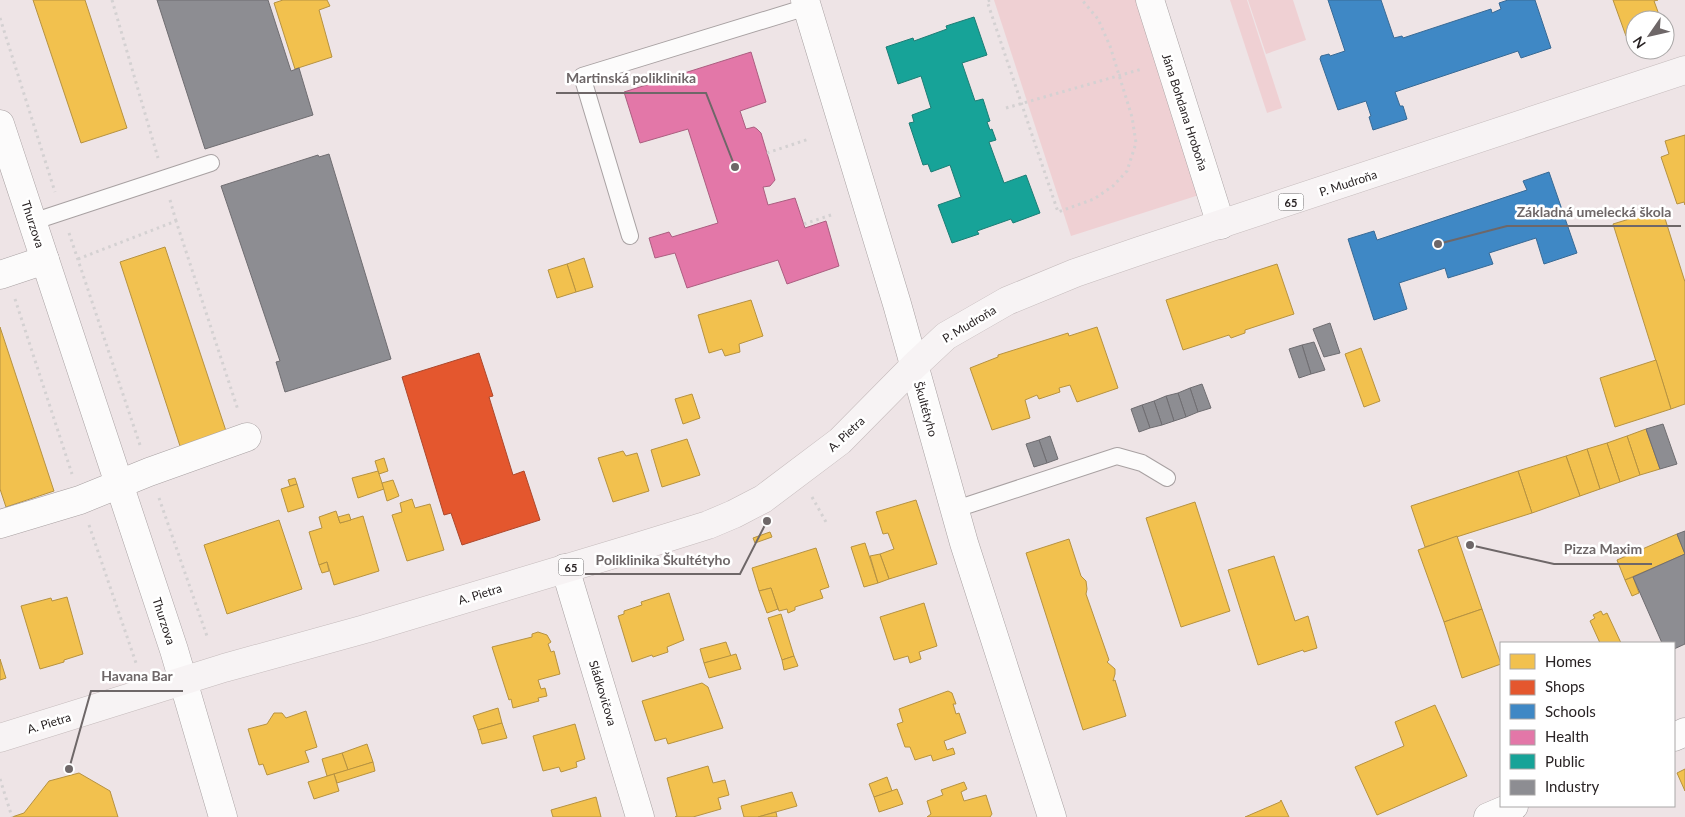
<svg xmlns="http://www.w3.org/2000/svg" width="1685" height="817" font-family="Lato,sans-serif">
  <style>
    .green { fill: #efd0d3 }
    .homes { fill: #f2c14e; stroke: #b69241 }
    .shops { fill: #e4572e; stroke: #ac472b }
    .schools { fill: #3f88c5; stroke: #386a95 }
    .health { fill: #e377a8; stroke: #ab5e80 }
    .public { fill: #17a398; stroke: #1c7d75 }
    .industry { fill: #8d8d92; stroke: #6f6d71 }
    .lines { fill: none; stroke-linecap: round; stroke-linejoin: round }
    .lane-casing { stroke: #a8a1a2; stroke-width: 18 }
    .street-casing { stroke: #a8a1a2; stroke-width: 29 }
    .primary-casing { stroke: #c5bbbc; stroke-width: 29 }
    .path { stroke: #d4d1d2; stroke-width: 3; stroke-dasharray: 2.5 4; stroke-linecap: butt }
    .lane { stroke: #fcfbfb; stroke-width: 16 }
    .street { stroke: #fcfbfb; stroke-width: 28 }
    .primary { stroke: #f7f3f4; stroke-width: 28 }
    .labels { text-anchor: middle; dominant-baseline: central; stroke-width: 5; stroke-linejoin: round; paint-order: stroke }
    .shield { fill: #fff; stroke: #696566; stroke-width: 1 }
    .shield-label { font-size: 11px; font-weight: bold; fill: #292324 }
    .street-label { font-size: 12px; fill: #292324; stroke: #fff }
    .leader { fill: none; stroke: #6e6768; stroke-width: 2 }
    .callout-dot { fill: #6e6768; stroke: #fff; stroke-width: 2 }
    .callout-label { font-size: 14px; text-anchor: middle; font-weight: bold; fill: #6e6768; stroke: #fff; stroke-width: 5; stroke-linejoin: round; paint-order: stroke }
  </style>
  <rect width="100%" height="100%" fill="#eee4e6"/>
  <!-- green -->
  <g class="green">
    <path d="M994 0H1137L1199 195 1071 236Z"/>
    <path d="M1230 0H1247L1282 108 1267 113Z"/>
    <path d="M1248 0H1293L1306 40 1266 54Z"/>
  </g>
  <!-- homes -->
  <g class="homes">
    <path d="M33 0H85L127 128 81 143Z"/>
    <path d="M283 0H327L330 6 319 10 332 57 295 69 274 3Z"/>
    <path d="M1613 0H1658L1654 1 1661 20H1635V33L1626 36Z"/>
    <path d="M1685 135V205L1684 202 1677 204 1661 157 1669 154 1665 141Z"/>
    <path d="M1662 209 1685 282V404L1671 409 1613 224Z"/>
    <path d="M165 247 227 434 181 449 120 262Z"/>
    <path d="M584 258 593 287 576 292 567 264Z"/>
    <path d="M567 264 576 292 557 298 548 270Z"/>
    <path d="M1277 264 1294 314 1245 330V333L1231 338 1229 335 1183 350 1166 300Z"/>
    <path d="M751 300 763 336 739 344 740 352 725 356 722 349 709 353 698 315Z"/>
    <path d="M0 327 54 491 6 507 0 489Z"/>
    <path d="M1097 327 1118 388 1077 402 1070 385 1059 388 1060 392 1039 399 1037 395 1025 400 1030 418 992 430 970 368 998 357V355L1068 333 1069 336Z"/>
    <path d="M1361 348 1380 401 1364 407 1345 354Z"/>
    <path d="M1656 360 1671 409 1615 427 1600 378Z"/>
    <path d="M692 394 700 418 683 424 675 399Z"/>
    <path d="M1646 429 1660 469 1640 475 1627 436Z"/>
    <path d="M1627 436 1640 475 1620 482 1607 443Z"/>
    <path d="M687 439 700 475 662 487 651 450Z"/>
    <path d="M1607 443 1620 482 1600 489 1587 449Z"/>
    <path d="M1587 449 1600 489 1580 496 1566 456Z"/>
    <path d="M623 451 626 456 637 453 649 491 613 502 598 458Z"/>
    <path d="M1566 456 1580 496 1532 513 1518 471Z"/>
    <path d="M384 458 388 471 379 474 375 461Z"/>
    <path d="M378 471 384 489 358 498 352 478Z"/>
    <path d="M1518 471 1532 513 1425 547 1411 506Z"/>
    <path d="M295 478 297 484 290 486 288 480Z"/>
    <path d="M393 480 399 496 387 501 382 483Z"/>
    <path d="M297 484 304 507 288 512 281 489Z"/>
    <path d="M412 499 415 508 430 504 444 550 407 561 392 515 402 512 400 503Z"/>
    <path d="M916 500 937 564 889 579 880 554 894 549 888 533 883 534 876 512Z"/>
    <path d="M1195 502 1230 611 1181 627 1146 518Z"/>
    <path d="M336 511 340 523 363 516 379 571 334 585 327 562 319 565 309 532 322 528 319 517Z"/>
    <path d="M349 514 351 520 340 523 338 517Z"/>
    <path d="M279 520 302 589 227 614 204 545Z"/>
    <path d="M770 532 772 537 755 543 753 538Z"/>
    <path d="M1677 534 1685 554 1625 580 1617 560Z"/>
    <path d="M1457 536 1482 609 1444 622 1418 550Z"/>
    <path d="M1069 539 1081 576 1086 581 1087 589 1086 594 1109 660 1107 662 1115 669V674L1113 681 1115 680 1126 716 1083 730 1026 553Z"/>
    <path d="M865 543 878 583 864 587 851 547Z"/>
    <path d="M816 548 829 587 820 590 823 598 795 607V610L788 613 787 609 779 611 771 588 759 591 752 568Z"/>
    <path d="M880 554 889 579 878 583 870 556Z"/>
    <path d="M1274 556 1295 621 1308 616 1317 648 1304 652 1303 650 1258 665 1228 570Z"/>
    <path d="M327 562 329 571 322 573 319 565Z"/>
    <path d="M1633 577 1639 593 1632 596 1625 580Z"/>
    <path d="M771 588 778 609 767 613 759 591Z"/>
    <path d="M669 593 684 640 667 647 668 652 653 657 652 655 632 662 618 616 624 614V611L642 605 641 602Z"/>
    <path d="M67 597 83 654 64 660V662L40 669 21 606 51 598 52 601Z"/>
    <path d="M924 603 937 646 919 652 921 659 910 663 908 656 894 660 880 617Z"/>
    <path d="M1482 609 1501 664 1462 678 1444 622Z"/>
    <path d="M1601 611 1603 615 1607 613 1621 643H1600L1590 621 1595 618 1593 615Z"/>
    <path d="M781 614 794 656 782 660 768 618Z"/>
    <path d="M538 632 547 635 551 642 548 644 551 652 554 651 560 674 538 680 541 689 545 688 547 696 538 698 539 701 513 708 511 699 509 700 492 647 532 637V634Z"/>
    <path d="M726 642 731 656 704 663 700 649Z"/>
    <path d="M736 654 741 669 709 678 704 663Z"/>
    <path d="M794 656 798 666 784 670 782 660Z"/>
    <path d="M0 659 6 678 0 680Z"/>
    <path d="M702 683 708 687 723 728 668 744 666 738 655 741 642 701Z"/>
    <path d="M948 691 952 693 956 704H953L956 714 959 713 966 733 944 741 947 750 953 748 955 754 933 761 931 755 915 760 910 747H905L897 724 903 722 899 709Z"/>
    <path d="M1435 705 1467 776 1377 815 1355 767 1404 746 1395 722Z"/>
    <path d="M498 708 502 723 478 730 473 716Z"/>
    <path d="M306 711 317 747 305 751 309 762 267 775 263 764 259 765 248 729 267 724 274 713H282L286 718Z"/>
    <path d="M502 723 507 738 482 744 478 730Z"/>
    <path d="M575 724 585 759 576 762 577 767 561 772 559 767 543 771 533 736Z"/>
    <path d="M367 744 373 762 348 770 342 753Z"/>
    <path d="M342 753 348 770 327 776 322 759Z"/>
    <path d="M373 762 375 771 337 783 334 774Z"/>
    <path d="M708 766 713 783 725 780 729 795 718 798 721 809 693 817H675L677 816 667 778Z"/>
    <path d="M1685 769V791L1677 773Z"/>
    <path d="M79 773 110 791 118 817H12L24 813 49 781Z"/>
    <path d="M334 774 339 791 314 799 308 782Z"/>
    <path d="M887 777 892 791 874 797 869 784Z"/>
    <path d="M964 782 967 789 961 792 964 801 986 795 992 814 990 817H927L931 814 927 801 943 795 941 790Z"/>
    <path d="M897 789 903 804 879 812 874 797Z"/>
    <path d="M792 792 797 806 758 817H744L741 806Z"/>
    <path d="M596 797 601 817H553L551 810Z"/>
    <path d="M1281 800 1289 817H1245L1280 802Z"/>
    <path d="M776 812 777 817H758Z"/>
  </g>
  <!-- shops -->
  <path class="shops" d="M479 353 493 396 489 397 513 475 524 471 540 520 462 545 451 513 444 515 402 377Z"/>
  <!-- schools -->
  <g class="schools">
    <path d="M1328 0H1381L1394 38 1402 36 1403 38 1491 9 1492 13 1501 9 1499 3 1508 0H1535L1551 48 1521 58 1518 51 1395 92 1400 106H1403L1407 119 1373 130 1369 117 1371 116 1366 101 1338 110 1320 59 1321 56 1329 54 1330 56 1345 51Z"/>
    <path d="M1549 172 1577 253 1544 264 1536 238 1489 253 1493 264 1448 278 1445 268 1399 283 1407 309 1374 320 1348 239 1374 231 1377 240 1527 190 1523 181Z"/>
  </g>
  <!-- health -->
  <path class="health" d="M751 52 766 102 740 111 746 129 754 127 757 129 761 133 775 180 770 186 763 187 768 205 795 198 805 228 826 221 839 266 787 284 778 260 687 288 675 253 655 258 649 238 669 232 672 237 718 223 688 129 640 143 624 92Z"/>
  <!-- public -->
  <path class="public" d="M974 17 987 55 962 63 975 101 983 99 990 121 987 122 990 130 992 129 996 140 989 142 1004 183 1026 175 1040 213 1013 223 1011 219 977 231 979 234 952 243 938 205 961 197 950 165 931 172 928 164 923 165 909 123 914 122 912 115 931 108 921 76 898 84 886 47 913 38 914 41 947 29 946 26Z"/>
  <!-- industry -->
  <g class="industry">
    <path d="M157 0H268L291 71 299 68 313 115 205 149Z"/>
    <path d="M329 154 391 359 285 392 276 362 280 361 221 186 318 155 319 157Z"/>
    <path d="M1330 323 1340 353 1324 357 1313 329Z"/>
    <path d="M1314 342 1325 370 1311 374 1302 345Z"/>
    <path d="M1302 345 1311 374 1299 378 1289 349Z"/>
    <path d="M1202 384 1211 408 1198 412 1190 388Z"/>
    <path d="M1190 388 1198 412 1186 417 1178 393Z"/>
    <path d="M1178 393 1186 417 1174 421 1166 396Z"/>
    <path d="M1166 396 1174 421 1162 425 1154 401Z"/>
    <path d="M1154 401 1162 425 1150 428 1142 405Z"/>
    <path d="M1142 405 1150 428 1139 432 1131 409Z"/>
    <path d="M1663 424 1677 464 1660 469 1646 429Z"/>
    <path d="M1050 436 1058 459 1047 463 1039 440Z"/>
    <path d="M1039 440 1047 463 1034 467 1026 444Z"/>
    <path d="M1685 531V554L1677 534Z"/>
    <path d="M1685 554V644L1674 649V643H1662L1633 577Z"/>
  </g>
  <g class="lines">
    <!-- lane casing -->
    <g class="lane-casing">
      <g id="lane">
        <path d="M32 222 211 163"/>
        <path d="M630 236 582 76 807 7"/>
        <path d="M956 509 1117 456 1142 463 1167 478"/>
      </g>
    </g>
    <!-- street casing -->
    <g class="street-casing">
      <g id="street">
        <path d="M805 0 897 304 964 543 1052 817"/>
        <path d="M1150 0 1221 225"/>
        <path d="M0 124 174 650 223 817"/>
        <path d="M0 275 45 260"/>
        <path d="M0 524 80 500 149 472 247 437"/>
        <path d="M565 568 640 817"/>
        <path d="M1674 737 1685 732"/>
        <path d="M1488 817 1514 806"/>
      </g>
    </g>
    <!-- primary casing -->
    <g class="primary-casing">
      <path id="primary" d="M0 738 224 668 365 629 634 548 708 525 734 514 763 499 840 441 914 366 946 336 1007 301 1075 273 1139 251 1685 70"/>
    </g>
    <!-- path -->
    <g class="path">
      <path d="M112 0 158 158"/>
      <path d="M990 0 987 1 1058 212 1094 199 1113 186 1127 171 1136 143 1132 117 1110 46 1098 19 1082 0"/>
      <path d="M0 18 55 192"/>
      <path d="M1006 108 1142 69"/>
      <path d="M767 153 809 139"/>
      <path d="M170 200 176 221"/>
      <path d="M804 224 834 214"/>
      <path d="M69 233 140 445"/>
      <path d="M78 259 176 221 238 410"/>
      <path d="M15 299 72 474"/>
      <path d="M812 497 826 522"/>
      <path d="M159 498 208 639"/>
      <path d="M89 525 136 663"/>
      <path d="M0 779 12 817"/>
    </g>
    <!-- lane -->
    <use href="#lane" class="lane"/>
    <!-- street -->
    <use href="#street" class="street"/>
    <!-- primary -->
    <use href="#primary" class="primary"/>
  </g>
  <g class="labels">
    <!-- shield labels -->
    <g class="shield">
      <rect x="1278.5" y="193.5" width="25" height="17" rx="4"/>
      <rect x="558.5" y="558.5" width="25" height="17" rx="4"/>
    </g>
    <g class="shield-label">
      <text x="1291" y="202">65</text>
      <text x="571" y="567">65</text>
    </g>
    <!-- street labels -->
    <g class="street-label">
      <text transform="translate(1185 112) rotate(72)">Jána Bohdana Hroboňa</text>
      <text transform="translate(1348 183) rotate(-18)">P. Mudroňa</text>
      <text transform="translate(33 224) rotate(72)">Thurzova</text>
      <text transform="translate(969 324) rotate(-31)">P. Mudroňa</text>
      <text transform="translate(926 409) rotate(74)">Škultétyho</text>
      <text transform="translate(846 434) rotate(-43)">A. Pietra</text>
      <text transform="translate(480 594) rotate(-17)">A. Pietra</text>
      <text transform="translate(164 621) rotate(72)">Thurzova</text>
      <text transform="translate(603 693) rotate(73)">Sládkovičova</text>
      <text transform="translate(49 723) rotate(-17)">A. Pietra</text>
    </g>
  </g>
  <!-- callouts -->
  <path class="leader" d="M735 167L706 93H556M1438 244L1507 226H1681M1470 545L1554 564H1652M767 521L740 574H585M69 769L91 691H183"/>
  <g class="callout-dot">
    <circle cx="735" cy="167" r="5"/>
    <circle cx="1438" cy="244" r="5"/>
    <circle cx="1470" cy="545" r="5"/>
    <circle cx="767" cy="521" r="5"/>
    <circle cx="69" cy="769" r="5"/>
  </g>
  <g class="callout-label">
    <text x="631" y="83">Martinská poliklinika</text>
    <text x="1594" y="217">Základná umelecká škola</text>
    <text x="1603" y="554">Pizza Maxim</text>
    <text x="663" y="565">Poliklinika Škultétyho</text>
    <text x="137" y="681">Havana Bar</text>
  </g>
  <!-- legend -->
  <rect x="1500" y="642" width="175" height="165" fill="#ffffff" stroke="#a9a7a7"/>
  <rect x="1510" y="654" width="25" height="15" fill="#f2c14e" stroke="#a9a7a7"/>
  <text x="1545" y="667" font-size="15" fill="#292324">Homes</text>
  <rect x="1510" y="680" width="25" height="15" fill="#e4572e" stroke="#a9a7a7"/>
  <text x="1545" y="692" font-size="15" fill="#292324">Shops</text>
  <rect x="1510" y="704" width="25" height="15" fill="#3f88c5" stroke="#a9a7a7"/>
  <text x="1545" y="717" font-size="15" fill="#292324">Schools</text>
  <rect x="1510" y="730" width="25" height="15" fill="#e377a8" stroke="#a9a7a7"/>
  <text x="1545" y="742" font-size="15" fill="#292324">Health</text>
  <rect x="1510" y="754" width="25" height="15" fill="#17a398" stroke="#a9a7a7"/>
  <text x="1545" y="767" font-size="15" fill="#292324">Public</text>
  <rect x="1510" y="780" width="25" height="15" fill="#8d8d92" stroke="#a9a7a7"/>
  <text x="1545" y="792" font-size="15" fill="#292324">Industry</text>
  <!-- north arrow -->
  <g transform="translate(1650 35) rotate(236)"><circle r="24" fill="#ffffff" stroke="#a9a7a7"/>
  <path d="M0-4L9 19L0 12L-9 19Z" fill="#6e6768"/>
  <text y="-8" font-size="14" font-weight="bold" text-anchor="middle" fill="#292324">N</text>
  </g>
</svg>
